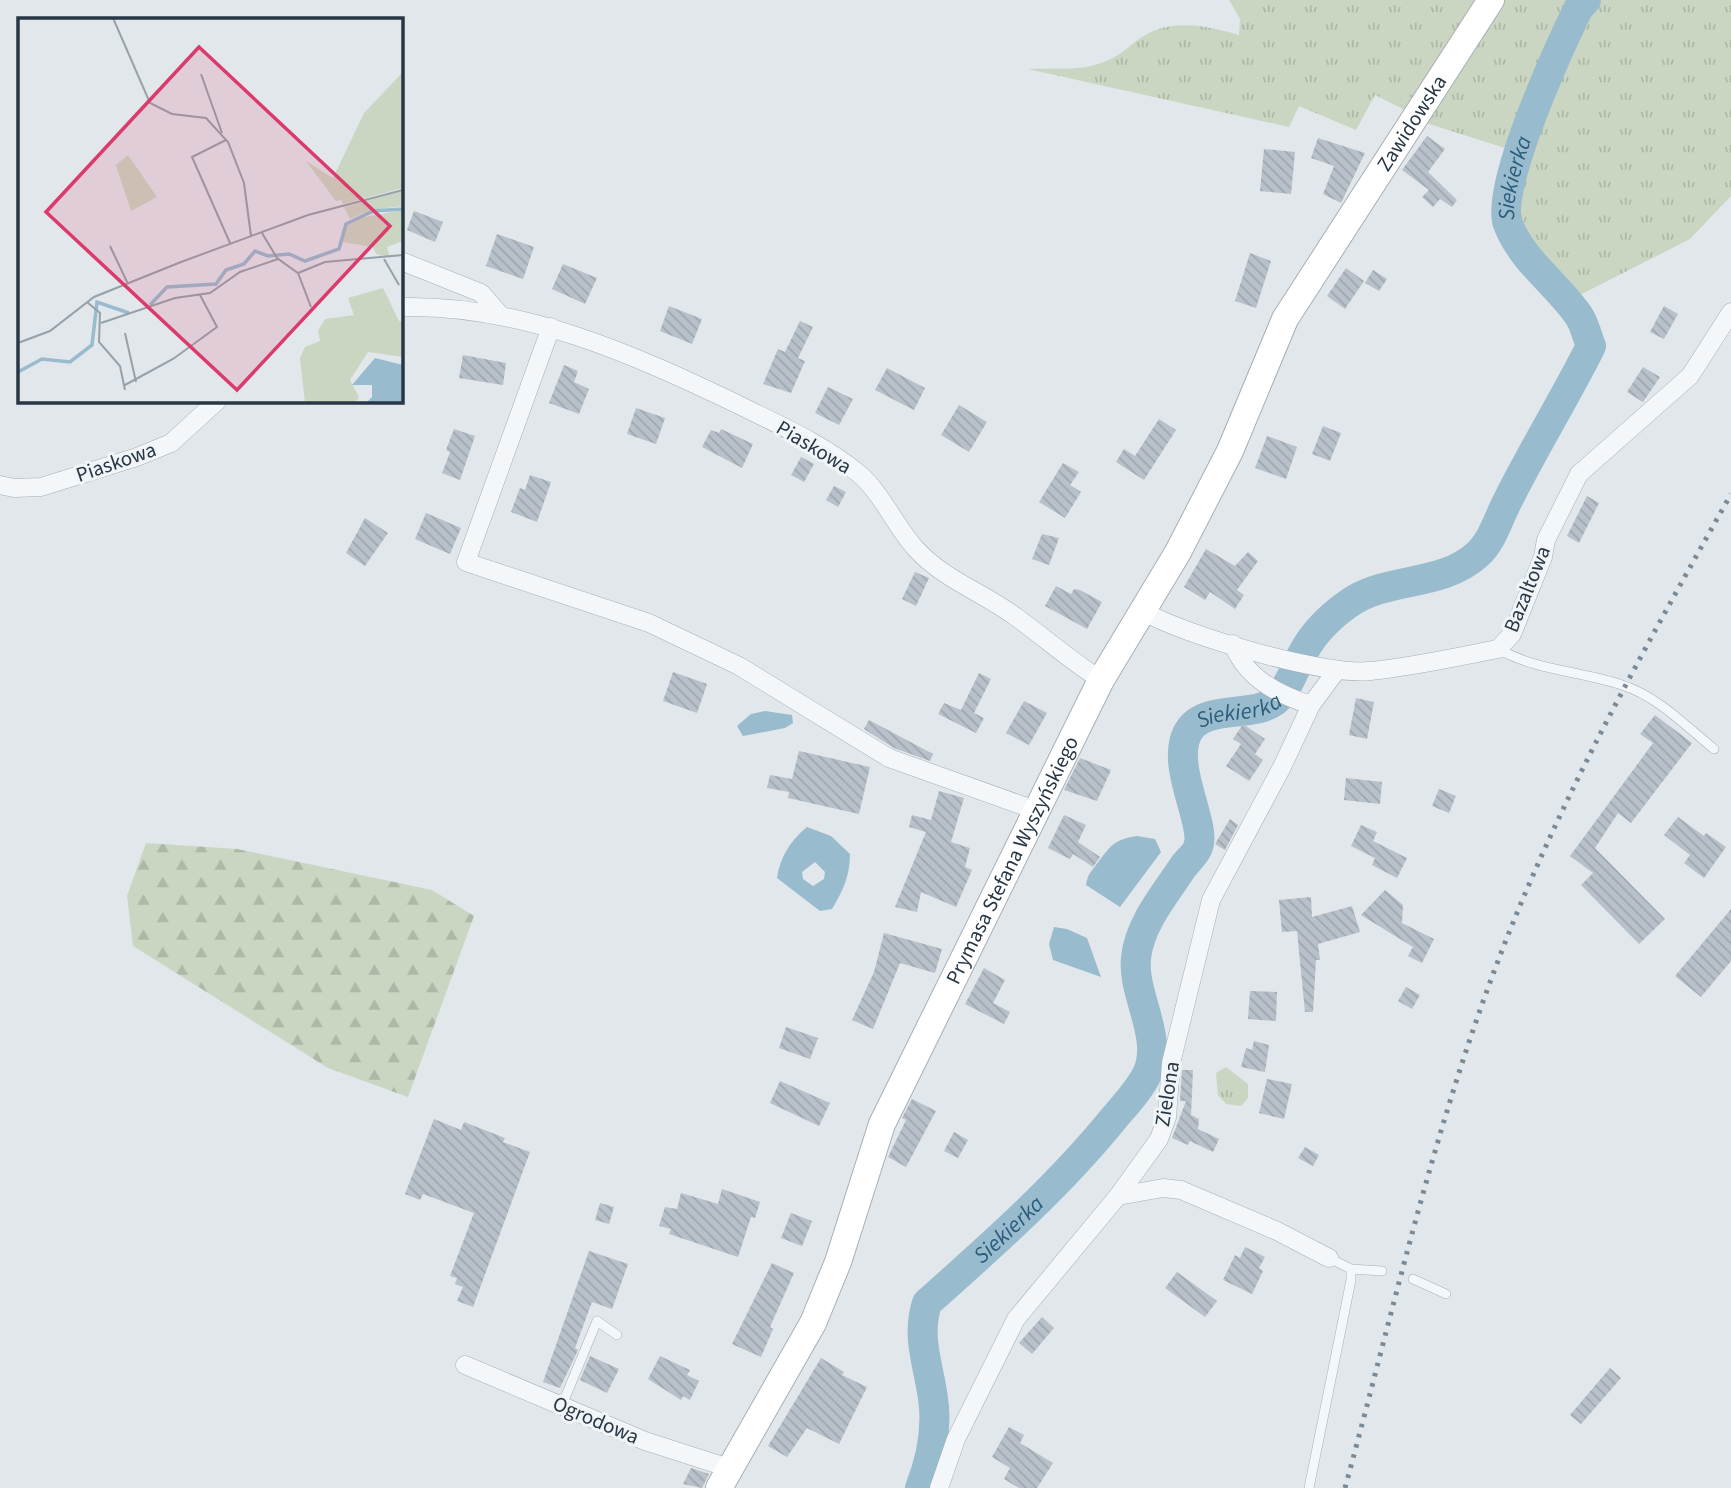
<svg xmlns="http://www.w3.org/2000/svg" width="1731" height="1488" font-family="'Source Sans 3',sans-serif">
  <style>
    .grass { fill: url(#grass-tufts) }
    .forest { fill: url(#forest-firs) }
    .water { fill: #99bbce; fill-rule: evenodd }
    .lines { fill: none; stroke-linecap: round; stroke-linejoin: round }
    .river { stroke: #99bbce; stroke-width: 30 }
    .building { fill: url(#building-back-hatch) }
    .service-casing { stroke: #a6afb6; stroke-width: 10 }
    .minor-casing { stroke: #a6afb6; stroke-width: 19 }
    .secondary-casing { stroke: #a6afb6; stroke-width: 28 }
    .service { stroke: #f4f7f9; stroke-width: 9 }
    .minor { stroke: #f4f7f9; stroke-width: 18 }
    .secondary { stroke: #fff; stroke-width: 26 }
    .rail { stroke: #798996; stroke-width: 5; stroke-dasharray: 3.5 7; stroke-linecap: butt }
    .labels { text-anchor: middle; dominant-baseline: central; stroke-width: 6; stroke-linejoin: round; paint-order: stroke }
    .street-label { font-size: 21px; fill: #283745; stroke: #f1f5f8 }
    .water-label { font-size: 23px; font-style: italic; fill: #2d5d7d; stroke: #f1f5f8 }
    .inset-river { fill: none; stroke: #99bbce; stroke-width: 3.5 }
    .inset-road { fill: none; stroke: #97a1a9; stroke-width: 2 }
    .view { fill: #db3b6c; fill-opacity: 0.15; stroke: #db3b6c; stroke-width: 3.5 }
    .inset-edge { fill: none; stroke: #283745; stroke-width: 3.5 }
  </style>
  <defs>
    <pattern id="grass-tufts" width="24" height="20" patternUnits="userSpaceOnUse" patternTransform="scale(1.75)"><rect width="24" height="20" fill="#cad6c1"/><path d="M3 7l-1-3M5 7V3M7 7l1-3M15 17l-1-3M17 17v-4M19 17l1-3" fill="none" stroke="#aeb8a7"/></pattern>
    <pattern id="forest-firs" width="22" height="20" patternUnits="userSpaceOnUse" patternTransform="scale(1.75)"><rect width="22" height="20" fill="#cad6c1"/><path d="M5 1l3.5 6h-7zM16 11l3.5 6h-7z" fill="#aeb8a7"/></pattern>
    <pattern id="building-back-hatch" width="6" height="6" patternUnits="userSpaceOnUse" patternTransform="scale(1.75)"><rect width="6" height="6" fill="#b8c1c9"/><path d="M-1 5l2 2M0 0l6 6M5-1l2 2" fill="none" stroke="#9ea6ae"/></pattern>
  </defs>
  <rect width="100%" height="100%" fill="#e1e7eb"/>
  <!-- grass -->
  <g class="grass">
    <path d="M1229 0H1475L1407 111 1375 95 1356 130 1299 106 1289 127 1028 69C1050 68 1078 71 1098 64 1122 57 1130 43 1149 33 1178 19 1210 27 1239 35L1240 19Z"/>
    <path d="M1502 0H1579L1546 49 1508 149 1423 122Z"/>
    <path d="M1601 0H1731V196L1690 239 1572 299C1550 276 1524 251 1516 220 1507 181 1574 31 1601 0Z"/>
    <path d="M1226 1067 1248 1084V1098L1241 1106 1226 1104 1218 1095 1216 1073Z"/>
  </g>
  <!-- forest -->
  <path class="forest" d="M146 843 237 849 432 890 474 916 408 1097 328 1068 133 946 127 896Z"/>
  <!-- water -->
  <g class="water">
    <path d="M765 711 792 715 793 723 785 728 743 736 737 726 751 714Z"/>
    <path d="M807 827 831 836 850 854C850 875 843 891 832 909L820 911 777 878C780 857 790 841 807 827ZM815 862 825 872 824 879 813 886 803 879 802 872Z"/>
    <path d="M1137 836 1155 839 1161 852 1120 907 1086 885C1088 874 1090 873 1096 865 1111 846 1112 840 1137 836Z"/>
    <path d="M1054 927 1067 929 1087 938 1101 977 1053 960 1049 944Z"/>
  </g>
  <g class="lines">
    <!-- river -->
    <path class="river" id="s1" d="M920 1488C930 1463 936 1434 934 1407 931 1370 915 1340 927 1303 992 1245 1059 1186 1114 1118 1125 1105 1141 1088 1148 1072 1163 1036 1132 994 1136 958 1139 925 1165 894 1183 867 1187 861 1196 854 1198 847 1207 825 1171 768 1187 734 1202 703 1251 719 1275 701 1288 690 1296 665 1304 651 1314 633 1331 616 1348 604 1386 576 1441 588 1478 554 1492 541 1497 522 1506 504 1532 451 1564 400 1591 346 1587 337 1585 325 1579 316 1558 285 1522 261 1508 224 1494 189 1560 46 1578 9L1586 0"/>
  </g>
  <!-- building -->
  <g class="building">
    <path d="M1427 136 1445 149 1428 172 1457 200 1452 207 1440 199 1433 207 1422 197 1429 190 1402 170Z"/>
    <path d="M1318 138 1365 153 1341 203 1323 194 1334 166 1311 158Z"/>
    <path d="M1264 149 1295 152 1291 194 1260 191Z"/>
    <path d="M414 211 443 222 435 242 407 230Z"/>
    <path d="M497 234 534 247 523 279 486 266Z"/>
    <path d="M1250 253 1271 261 1256 308 1235 301Z"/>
    <path d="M563 264 597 278 585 304 552 289Z"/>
    <path d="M1346 268 1364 281 1345 309 1327 296Z"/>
    <path d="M1373 270 1387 279 1379 291 1365 283Z"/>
    <path d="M669 306 702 319 692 344 660 331Z"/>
    <path d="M1664 306 1678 314 1664 339 1650 332Z"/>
    <path d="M800 321 813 327 798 358 805 361 791 393 763 384 778 349 785 352Z"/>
    <path d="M463 355 506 363 503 385 459 378Z"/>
    <path d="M564 365 578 371 574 382 589 389 579 414 549 403Z"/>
    <path d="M1643 367 1660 377 1643 402 1627 392Z"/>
    <path d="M887 368 925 388 914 410 875 390Z"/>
    <path d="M828 387 853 399 839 425 815 413Z"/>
    <path d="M959 405 987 422 969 452 941 435Z"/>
    <path d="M636 408 665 418 656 444 627 434Z"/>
    <path d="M1159 419 1176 430 1144 480 1116 462 1124 449 1135 456Z"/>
    <path d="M1323 426 1341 433 1330 461 1312 454Z"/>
    <path d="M454 429 475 436 460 480 442 473 450 452 446 450Z"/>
    <path d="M721 429 753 444 742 468 702 447 711 430 719 433Z"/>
    <path d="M1267 436 1297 447 1286 479 1255 468Z"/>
    <path d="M801 457 814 464 804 482 791 475Z"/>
    <path d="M1063 463 1079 472 1070 485 1081 492 1065 518 1039 502Z"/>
    <path d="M530 475 551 482 537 522 511 512 520 488 525 490Z"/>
    <path d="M834 486 846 492 838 507 826 500Z"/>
    <path d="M1587 496 1599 503 1579 543 1567 536Z"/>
    <path d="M426 513 461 528 450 554 415 539Z"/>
    <path d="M365 518 388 533 365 566 346 553Z"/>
    <path d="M1042 534 1059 538 1049 565 1032 559Z"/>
    <path d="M1206 549 1235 566 1248 552 1258 561 1237 590 1244 595 1235 609 1210 592 1205 600 1184 587Z"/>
    <path d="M915 572 929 578 916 606 902 599Z"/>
    <path d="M1056 586 1071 594 1074 589 1080 590 1102 602 1087 629 1045 606Z"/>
    <path d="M673 672 707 684 697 713 663 701Z"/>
    <path d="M979 673 991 679 974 713 984 718 976 733 938 714 944 703 961 710Z"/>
    <path d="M1356 698 1374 702 1367 739 1349 735Z"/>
    <path d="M1024 701 1047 713 1029 745 1006 733Z"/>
    <path d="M1655 715 1692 743 1631 823 1618 813 1595 848 1665 919 1639 944 1581 885 1593 873 1570 856 1653 743 1640 734Z"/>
    <path d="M869 720 933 754 930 761 894 748 864 729Z"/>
    <path d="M1243 724 1265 739 1255 754 1263 760 1249 781 1226 766 1241 744 1233 739Z"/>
    <path d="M799 751 870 767 859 814 788 798 789 792 767 788 770 775 792 779Z"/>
    <path d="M1080 758 1111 770 1097 801 1064 790Z"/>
    <path d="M1346 778 1382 782 1380 804 1344 800Z"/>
    <path d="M1439 789 1456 796 1449 813 1432 806Z"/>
    <path d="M939 791 964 798 951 842 970 848 965 867 972 870 956 907 921 892 917 912 895 907 926 832 909 827 912 815 931 820Z"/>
    <path d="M1064 815 1086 825 1078 842 1100 857 1093 867 1073 854 1070 859 1048 848Z"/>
    <path d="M1678 817 1704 836 1706 833 1726 847 1704 878 1684 863 1690 855 1664 835Z"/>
    <path d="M1230 819 1238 825 1225 850 1215 844Z"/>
    <path d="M1361 825 1377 832 1373 841 1407 858 1397 878 1372 865 1375 858 1351 846Z"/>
    <path d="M1385 890 1403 905 1402 923 1434 939 1422 963 1408 956 1413 947 1361 915Z"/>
    <path d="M1311 897 1312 917 1352 906 1360 932 1318 944 1320 960H1316L1313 1012H1305L1297 931 1282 932 1279 900Z"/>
    <path d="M1731 909V961L1701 997 1675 976Z"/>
    <path d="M884 933 942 949 935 973 900 963 873 1029 852 1020 874 972Z"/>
    <path d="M984 968 1005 980 993 1003 1010 1012 1004 1024 965 1004Z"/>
    <path d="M1406 987 1420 995 1412 1009 1398 1001Z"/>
    <path d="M1250 991 1277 992 1276 1021 1248 1019Z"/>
    <path d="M786 1027 818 1038 810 1059 779 1048Z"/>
    <path d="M1254 1041 1269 1045 1265 1072 1241 1067 1246 1048 1252 1050Z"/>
    <path d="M1182 1070H1193L1191 1115 1199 1119 1198 1129 1219 1139 1213 1152 1190 1141 1188 1145 1172 1138 1186 1101H1180Z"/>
    <path d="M1267 1079 1292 1084 1284 1119 1259 1113Z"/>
    <path d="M780 1081 830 1103 819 1126 770 1103Z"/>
    <path d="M912 1099 936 1111 906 1167 888 1157 906 1120 902 1118Z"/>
    <path d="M434 1119 461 1130 464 1122 505 1138 503 1142 530 1152 473 1307 457 1301 463 1287 455 1284 457 1278 450 1276 474 1213 423 1194 420 1200 405 1194Z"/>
    <path d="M954 1132 968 1140 958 1158 944 1151Z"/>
    <path d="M1305 1147 1319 1155 1313 1166 1298 1158Z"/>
    <path d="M722 1189 760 1202 755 1218 751 1217 738 1257 669 1234 671 1229 659 1226 665 1207 677 1209 681 1193 718 1204Z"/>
    <path d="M600 1203 614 1207 609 1224 595 1220Z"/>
    <path d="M791 1213 812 1221 802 1246 781 1238Z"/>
    <path d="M1245 1247 1265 1257 1259 1268 1263 1271 1252 1294 1223 1280 1235 1255 1240 1258Z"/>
    <path d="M589 1251 628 1264 612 1309 592 1302 575 1348 578 1350 560 1388 543 1382Z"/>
    <path d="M772 1263 794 1273 770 1327 773 1329 761 1357 732 1344Z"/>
    <path d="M1177 1272 1217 1301 1205 1317 1165 1288Z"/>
    <path d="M1042 1317 1054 1328 1032 1354 1019 1343Z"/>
    <path d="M590 1356 619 1369 607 1393 580 1380Z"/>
    <path d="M660 1356 690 1370 687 1375 699 1381 690 1400 683 1396 681 1400 648 1379Z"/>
    <path d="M821 1358 844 1372 842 1375 867 1387 839 1444 807 1428 787 1457 768 1446Z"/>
    <path d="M1610 1368 1621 1378 1581 1424 1570 1415Z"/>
    <path d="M1009 1427 1024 1435 1020 1443 1053 1463 1037 1488H1019L1004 1479 1010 1468 992 1457Z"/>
    <path d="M691 1468 709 1474 702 1488 683 1484Z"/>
  </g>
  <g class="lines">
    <!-- service casing -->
    <g class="service-casing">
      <g id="service">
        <path d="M1498 649C1538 671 1580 671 1622 685 1657 696 1686 726 1714 749"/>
        <path d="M1351 1269 1382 1271"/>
        <path d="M1413 1279 1446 1294"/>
        <path d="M562 1405 597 1321 617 1335"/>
        <path d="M1309 1488 1351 1280V1269L1329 1258"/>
      </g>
    </g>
    <!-- minor casing -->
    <g class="minor-casing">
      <g id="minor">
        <path d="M401 261 481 293 501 316"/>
        <path d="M401 307C521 304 633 354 739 405 779 425 823 444 858 473 882 493 895 526 916 549 943 579 984 593 1016 617 1045 638 1071 661 1101 680"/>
        <path d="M551 327 466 562 649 623 739 666 889 758 1035 810"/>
        <path d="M0 485 14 488 41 487 137 457 171 443 217 401"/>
        <path d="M1143 611C1183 635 1324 676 1370 671 1413 667 1456 657 1498 649L1512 634 1543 557 1546 540 1579 474 1690 376 1731 312"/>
        <path d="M1233 644C1245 677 1278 695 1311 705"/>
        <path d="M1118 1196 1163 1188 1181 1190 1277 1231 1329 1258"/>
        <path d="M465 1365 645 1441 729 1468"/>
        <path d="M939 1488 956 1439 1016 1319 1118 1196 1159 1139 1167 1117 1171 1063 1211 900 1282 767 1311 705 1337 670"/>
      </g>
    </g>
    <!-- secondary casing -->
    <g class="secondary-casing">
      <g id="secondary">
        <path id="s2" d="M719 1488 813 1323 838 1262 882 1124 1101 680 1178 552 1230 451 1285 319 1491 0"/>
      </g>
    </g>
    <!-- service -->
    <use href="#service" class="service"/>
    <!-- minor -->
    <use href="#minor" class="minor"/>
    <!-- secondary -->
    <use href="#secondary" class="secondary"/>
    <!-- rail -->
    <path class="rail" d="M1345 1488C1393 1312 1433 1131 1498 961 1560 797 1646 646 1731 494"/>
  </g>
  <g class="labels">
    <!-- street labels -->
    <g class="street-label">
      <text stroke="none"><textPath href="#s2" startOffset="1535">Zawidowska</textPath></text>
      <text transform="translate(814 447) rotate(31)">Piaskowa</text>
      <text transform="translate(116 462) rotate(-19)">Piaskowa</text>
      <text transform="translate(1527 589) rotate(-68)">Bazaltowa</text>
      <text stroke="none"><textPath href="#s2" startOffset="695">Prymasa Stefana Wyszyńskiego</textPath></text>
      <text transform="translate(1167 1094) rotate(-81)">Zielona</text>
      <text transform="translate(596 1420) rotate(23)">Ogrodowa</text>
    </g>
    <!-- water labels -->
    <g class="water-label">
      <text stroke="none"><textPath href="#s1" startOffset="1664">Siekierka</textPath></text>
      <text stroke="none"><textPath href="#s1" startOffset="929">Siekierka</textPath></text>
      <text stroke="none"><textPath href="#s1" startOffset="298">Siekierka</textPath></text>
    </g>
  </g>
  <!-- overview -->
  <g transform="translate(18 18)">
    <rect width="385" height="385" fill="#e1e7eb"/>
    <path d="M385 54V170L325 186 323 182 318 183 288 143 315 160 346 95ZM385 173V188L352 192 332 201 326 189ZM385 192V223L369 229 372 240 358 236 355 229 324 224 326 209 342 200Z" fill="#cad6c1"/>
    <path d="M110 137 139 179 113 193 98 147ZM365 270 381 303H385V339L350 334 332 362 341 379 337 385H287L282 340 287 329 302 323 300 313 307 301 336 297 330 280Z" fill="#cad6c1"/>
    <path d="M357 340 385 347V385H348L354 379V367H334Z" fill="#99bbce"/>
    <path class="inset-river" d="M132 287 149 269 198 266 208 252 226 246 237 233 250 238 271 236 287 243 321 231 328 206 355 193 385 191M0 354 24 341 52 344 74 327 79 284 111 295"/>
    <path class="inset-road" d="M95 0 132 85 154 96 188 100 210 124 226 165 233 218M183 56 204 115M208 122 174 139 212 225M244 215 259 240 280 255 307 244 385 237M92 228 110 266M366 241 381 267M280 255 293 289M69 284 82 295 81 324 102 348 107 372M83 305 157 280 192 275 222 254 260 241M107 315 118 364M0 325 32 313 76 279 163 244 290 197 385 172M107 367 155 341 199 309 182 277"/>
    <path class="view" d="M181 29 372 208 219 372 28 194Z"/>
    <rect width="385" height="385" class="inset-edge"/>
  </g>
</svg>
